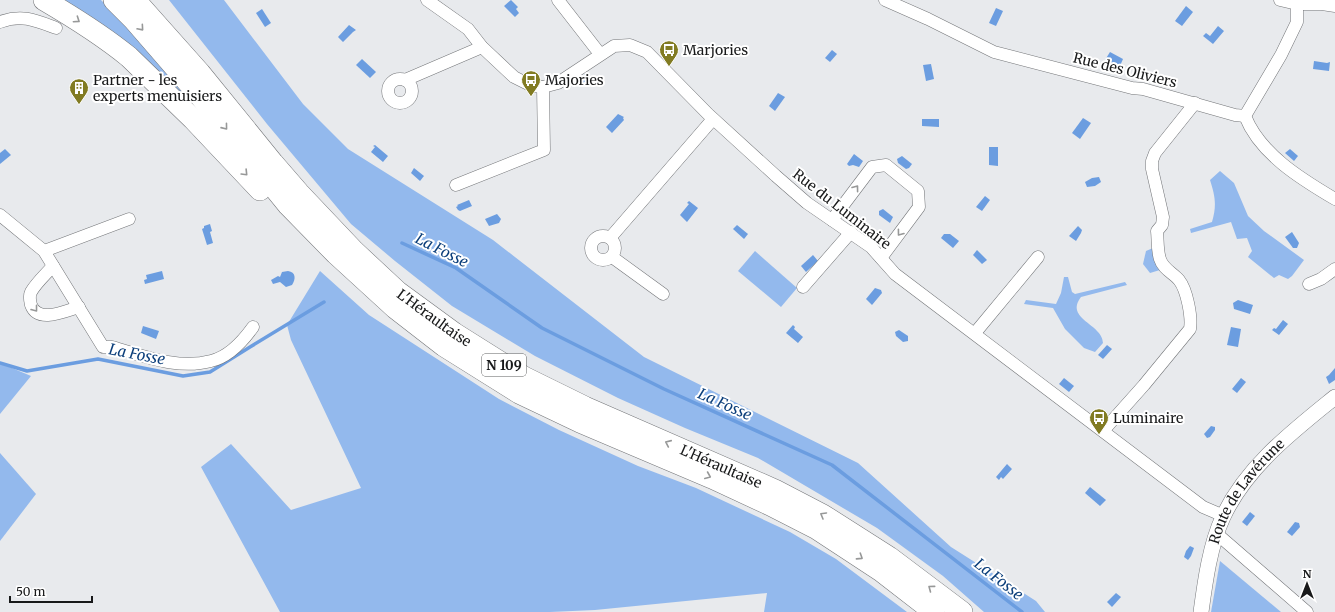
<svg xmlns="http://www.w3.org/2000/svg" width="1335" height="612" font-family="Merriweather,serif">
  <style>
    .green { fill: #93b9ed }
    .water { fill: #6b9de0 }
    .lines { fill: none; stroke-linecap: round; stroke-linejoin: round }
    .stream { stroke: #6b9de0; stroke-width: 3.5 }
    .minor-casing { stroke: #737578; stroke-width: 13 }
    .tertiary-casing { stroke: #737578; stroke-width: 16 }
    .trunk-casing { stroke: #737578; stroke-width: 22 }
    .minor { stroke: #fff; stroke-width: 12 }
    .tertiary { stroke: #fff; stroke-width: 15 }
    .trunk { stroke: #fff; stroke-width: 21 }
    .oneway { stroke: #979898 }
    .labels { text-anchor: middle; dominant-baseline: central; stroke-width: 4; stroke-linejoin: round; paint-order: stroke }
    .shield { fill: #fff; stroke: #5d5e5f; stroke-width: 1 }
    .shield-label { font-size: 13px; font-weight: bold; fill: #18191a }
    .poi-label { font-size: 14px; fill: #18191a; stroke: #fff; text-anchor: start }
    .street-label { font-size: 14px; fill: #18191a; stroke: #fff }
    .water-label { font-size: 15px; font-style: italic; fill: #0c3f7b; stroke: #fff }
  </style>
  <rect width="100%" height="100%" fill="#e8eaed"/>
  <!-- green -->
  <g class="green">
    <path d="M58 0H101L125 25 228 145Z"/>
    <path d="M169 0H224L303 104 348 149 493 240 644 357 858 463 951 547 1036 601 1045 612H984L943 576 877 528 758 458 685 428 618 398 535 356 452 306 395 261 351 224 267 124Z"/>
    <path d="M1220 171 1234 183 1248 216 1264 231 1304 260 1292 276 1288 279 1279 275 1274 278 1248 257 1252 251 1247 238 1237 239 1231 222 1191 233 1190 229 1212 222C1217 205 1215 196 1210 180Z"/>
    <path d="M1153 248 1160 270 1150 273 1143 264 1146 251Z"/>
    <path d="M755 251 797 288 781 307 738 271Z"/>
    <path d="M320 271 369 315 499 399 559 430 638 466 696 488 790 532 836 559 907 612H764L767 593 595 610 550 612H280L201 467 231 444 291 510 361 488 291 340 287 325Z"/>
    <path d="M1064 277H1068L1072 292 1075 294 1125 282 1127 285 1081 297C1064 319 1103 324 1103 343L1095 352 1084 348 1065 329 1053 308 1024 304 1026 300 1056 304 1061 293Z"/>
    <path d="M0 363 31 376 0 414Z"/>
    <path d="M0 453 36 494 0 541Z"/>
    <path d="M1220 561 1281 612H1211Z"/>
  </g>
  <!-- water -->
  <g class="water">
    <path d="M511 0 518 7 516 9 519 13 515 17 504 6Z"/>
    <path d="M1186 6 1193 12 1182 26 1175 21Z"/>
    <path d="M996 8 1003 11 996 26 989 23Z"/>
    <path d="M262 9 271 23 265 27 256 13Z"/>
    <path d="M349 25 356 30 353 32 343 42 338 37Z"/>
    <path d="M1218 26 1224 31 1213 44 1203 36 1206 33 1210 36Z"/>
    <path d="M832 50 837 54 830 62 825 58Z"/>
    <path d="M1110 52 1123 59 1119 68 1105 60Z"/>
    <path d="M362 59 376 72 370 78 356 65Z"/>
    <path d="M1314 61 1327 63 1330 62 1329 71 1313 69Z"/>
    <path d="M931 64 934 79 926 81 923 65Z"/>
    <path d="M585 74 589 78 579 87 576 83Z"/>
    <path d="M778 93 785 97 775 111 769 106Z"/>
    <path d="M618 114 624 117 623 118 624 120 612 133 606 127Z"/>
    <path d="M1083 118 1091 123 1080 139 1072 133Z"/>
    <path d="M922 119H939V127L922 126Z"/>
    <path d="M375 145 388 156 383 162 371 152 375 147 373 146Z"/>
    <path d="M989 147H998V166L989 165Z"/>
    <path d="M5 149 11 155 0 164V153Z"/>
    <path d="M1290 149 1298 156 1294 161 1285 153Z"/>
    <path d="M854 154 863 161 859 167 853 165 849 166 847 164Z"/>
    <path d="M902 156 912 164 909 168 906 169 898 163 897 159Z"/>
    <path d="M414 168 424 176 420 181 411 173Z"/>
    <path d="M1099 177 1101 182 1095 186 1087 187 1085 182 1092 178Z"/>
    <path d="M985 196 990 200 982 211 976 207Z"/>
    <path d="M469 200 472 206 460 211 458 210 456 207 458 206 457 205Z"/>
    <path d="M689 201 698 208 687 222 680 215 689 204 687 203Z"/>
    <path d="M883 209 893 217 890 223 879 215V211Z"/>
    <path d="M497 214 501 219 499 223 489 226 485 219Z"/>
    <path d="M210 224 212 231 210 232 213 243 207 245 202 229 204 228V226Z"/>
    <path d="M737 225 748 234 744 239 733 229Z"/>
    <path d="M1078 226 1082 230 1081 233 1076 241 1069 236Z"/>
    <path d="M1292 232 1299 243 1297 248H1293L1285 237Z"/>
    <path d="M944 234H950L959 241 953 248 941 238Z"/>
    <path d="M977 250 987 260 982 264 973 255Z"/>
    <path d="M813 255 818 261 806 272 801 266Z"/>
    <path d="M162 271 164 279 145 284 144 280 147 279 146 275Z"/>
    <path d="M288 271C296 272 296 279 292 285L286 287 280 282 273 284 271 280 278 276 280 277 282 272Z"/>
    <path d="M875 288 881 290 882 293 872 305 866 299Z"/>
    <path d="M1238 300 1253 305 1250 314 1234 309 1233 303Z"/>
    <path d="M1283 320 1288 324 1279 335 1272 330 1274 328 1276 329Z"/>
    <path d="M793 325 795 327 794 329 803 337 798 343 786 333Z"/>
    <path d="M143 326 159 331 156 339 141 333Z"/>
    <path d="M1231 327 1241 329 1238 347 1227 345Z"/>
    <path d="M899 330 908 336V341L903 342 896 336 895 332Z"/>
    <path d="M1107 345 1112 349 1103 359 1098 355Z"/>
    <path d="M1335 368V380L1329 384 1326 377 1329 375Z"/>
    <path d="M1064 378 1074 386 1069 392 1059 384Z"/>
    <path d="M1241 378 1246 382 1237 393 1232 389Z"/>
    <path d="M1211 426 1215 427V430L1210 437 1207 438 1204 434Z"/>
    <path d="M1007 464 1012 469 1003 479 1001 477 999 480 996 477Z"/>
    <path d="M1090 487 1106 500 1100 506 1085 493Z"/>
    <path d="M1250 512 1255 516 1247 526 1242 522Z"/>
    <path d="M1295 522 1299 523 1300 527 1292 536 1287 532Z"/>
    <path d="M1190 546 1194 548 1191 556 1188 560 1184 557 1186 551Z"/>
    <path d="M1116 593 1121 597 1112 607 1107 602Z"/>
  </g>
  <g class="lines">
    <!-- stream -->
    <g class="stream">
      <path d="M402 243 456 268 542 328 664 389 832 465 1022 612"/>
      <path d="M0 363 27 371 98 359 183 376 210 372 250 347 324 302"/>
    </g>
    <!-- minor casing -->
    <g class="minor-casing">
      <g id="minor">
        <path d="M427 0 468 29 482 47 514 77 532 86 543 87 558 83 614 46 630 45 647 52 708 114 776 176 807 203 871 247 895 274 1203 507 1224 516"/>
        <path d="M558 0 600 54"/>
        <path d="M885 0 928 19 994 52 1132 88 1143 89 1235 115 1245 116 1281 55 1297 22V4"/>
        <path d="M1280 0 1297 4H1322L1335 6"/>
        <path d="M0 22C22 14 35 20 56 28"/>
        <circle cx="400" cy="91" r="12"/>
        <path d="M405 80 482 47"/>
        <path d="M1245 116C1260 154 1301 179 1335 199"/>
        <path d="M456 185 544 150 543 87"/>
        <path d="M0 215 44 251 103 347H112C144 356 178 370 211 361 228 357 243 341 253 327"/>
        <path d="M832 220 872 167 886 165 918 191 919 207 881 258"/>
        <circle cx="603" cy="248" r="12"/>
        <path d="M610 238 713 119"/>
        <path d="M44 251 129 219"/>
        <path d="M612 257 663 294"/>
        <path d="M53 266C46 274 36 283 31 292 29 296 30 301 31 305 38 324 65 311 79 307"/>
        <path d="M1309 284 1321 279 1335 269"/>
        <path d="M803 287 851 232"/>
        <path d="M975 333 1038 257"/>
        <path d="M1103 431 1144 385 1190 329C1192 317 1187 290 1179 280 1173 273 1163 269 1160 259 1157 250 1158 240 1157 231L1162 225 1163 217 1152 169V161L1155 153 1195 103"/>
        <path d="M1217 534 1307 612"/>
      </g>
    </g>
    <!-- tertiary casing -->
    <g class="tertiary-casing">
      <g id="tertiary">
        <path id="s1" d="M1201 612C1205 582 1210 545 1223 517 1246 467 1293 431 1335 397"/>
      </g>
    </g>
    <!-- trunk casing -->
    <g class="trunk-casing">
      <g id="trunk">
        <path d="M44 0C73 17 102 35 129 57L193 119 260 190"/>
        <path d="M114 0 134 20 199 95 288 205 336 254 395 308 444 346 519 393 580 422 712 478 770 505 817 529 881 571 934 612"/>
        <path id="s2" d="M135 0 200 73 273 163 299 193 354 251 398 292 454 333 524 377 585 407 775 490 823 515 889 557 962 612"/>
      </g>
    </g>
    <!-- minor -->
    <use href="#minor" class="minor"/>
    <!-- tertiary -->
    <use href="#tertiary" class="tertiary"/>
    <!-- trunk -->
    <use href="#trunk" class="trunk"/>
  </g>
  <!-- one-way arrows -->
  <defs><path id="oneway-chevron" d="M-2-3.5L2.5 0L-2 3.5" fill="none" stroke-width="1.6" stroke-linecap="round" stroke-linejoin="round"/></defs>
  <g class="oneway">
    <use href="#oneway-chevron" transform="translate(77 20) rotate(34)"/>
    <use href="#oneway-chevron" transform="translate(141 28) rotate(49)"/>
    <use href="#oneway-chevron" transform="translate(225 127) rotate(51)"/>
    <use href="#oneway-chevron" transform="translate(245 173) rotate(46)"/>
    <use href="#oneway-chevron" transform="translate(856 188) rotate(-53)"/>
    <use href="#oneway-chevron" transform="translate(900 233) rotate(127)"/>
    <use href="#oneway-chevron" transform="translate(35 309) rotate(52)"/>
    <use href="#oneway-chevron" transform="translate(668 443) rotate(-156)"/>
    <use href="#oneway-chevron" transform="translate(708 476) rotate(23)"/>
    <use href="#oneway-chevron" transform="translate(823 515) rotate(-150)"/>
    <use href="#oneway-chevron" transform="translate(860 557) rotate(33)"/>
    <use href="#oneway-chevron" transform="translate(931 588) rotate(-143)"/>
  </g>
  <!-- icons -->
  <defs>
    <g id="bus-pin" transform="scale(1)"><path d="M0 17L-7.5 6A9.5 9.5 0 1 1 7.5 6Z" fill="#817b22" stroke="#fff"/><path d="M-5-6H5V4H4V6H2V4H-2V6H-4V4H-5ZM-3.5-4V0h7V-4ZM-3.5 1.2v1.5H-2V1.2ZM2 1.2v1.5H3.5V1.2Z" fill="#fff"/></g>
    <g id="building-pin" transform="scale(1)"><path d="M0 17L-7.5 6A9.5 9.5 0 1 1 7.5 6Z" fill="#817b22" stroke="#fff"/><path d="M-4-6H4V6H1V3H-1V6H-4ZM-2.5-4.3h1.7v1.8h-1.7ZM.8-4.3h1.7v1.8H.8ZM-2.5-1h1.7V.8h-1.7ZM.8-1h1.7V.8H.8Z" fill="#fff"/></g>
  </defs>
  <g fill-rule="evenodd">
    <use href="#bus-pin" x="669" y="50"/>
    <use href="#bus-pin" x="531" y="80"/>
    <use href="#building-pin" x="79" y="88"/>
    <use href="#bus-pin" x="1099" y="418"/>
  </g>
  <g class="labels">
    <!-- shield labels -->
    <rect class="shield" x="482" y="354" width="44" height="22" rx="3"/>
    <g class="shield-label">
      <text x="504" y="365">N 109</text>
    </g>
    <!-- poi labels -->
    <g class="poi-label">
      <text x="683" y="50">Marjories</text>
      <text x="93" y="80">Partner - les<tspan x="93" dy="16">experts menuisiers</tspan></text>
      <text x="545" y="80">Majories</text>
      <text x="1113" y="418">Luminaire</text>
    </g>
    <!-- street labels -->
    <g class="street-label">
      <text transform="translate(1125 70) rotate(14)">Rue des Oliviers</text>
      <text transform="translate(842 209) rotate(38)">Rue du Luminaire</text>
      <text stroke="none"><textPath href="#s2" startOffset="438">L'Héraultaise</textPath></text>
      <text stroke="none"><textPath href="#s2" startOffset="762">L'Héraultaise</textPath></text>
      <text stroke="none"><textPath href="#s1" startOffset="132">Route de Lavérune</textPath></text>
    </g>
    <!-- water labels -->
    <g class="water-label">
      <text transform="translate(442 250) rotate(27)">La Fosse</text>
      <text transform="translate(137 354) rotate(11)">La Fosse</text>
      <text transform="translate(725 404) rotate(24)">La Fosse</text>
      <text transform="translate(999 579) rotate(38)">La Fosse</text>
    </g>
  </g>
  <!-- north arrow -->
  <g transform="translate(1307 584)" stroke="#ffffff" stroke-width="3" paint-order="stroke">
  <path d="M0-3L7 15L0 10L-7 15Z" fill="#18191a"/>
  <text y="-6" font-size="11" font-weight="bold" text-anchor="middle" fill="#18191a">N</text>
  </g>
  <!-- scale -->
  <path d="M10 596v6h82v-6" fill="none" stroke="#18191a" stroke-width="2"/>
  <text x="16" y="596" font-size="12" fill="#18191a" stroke="#ffffff" stroke-width="3" paint-order="stroke">50 m</text>
</svg>
